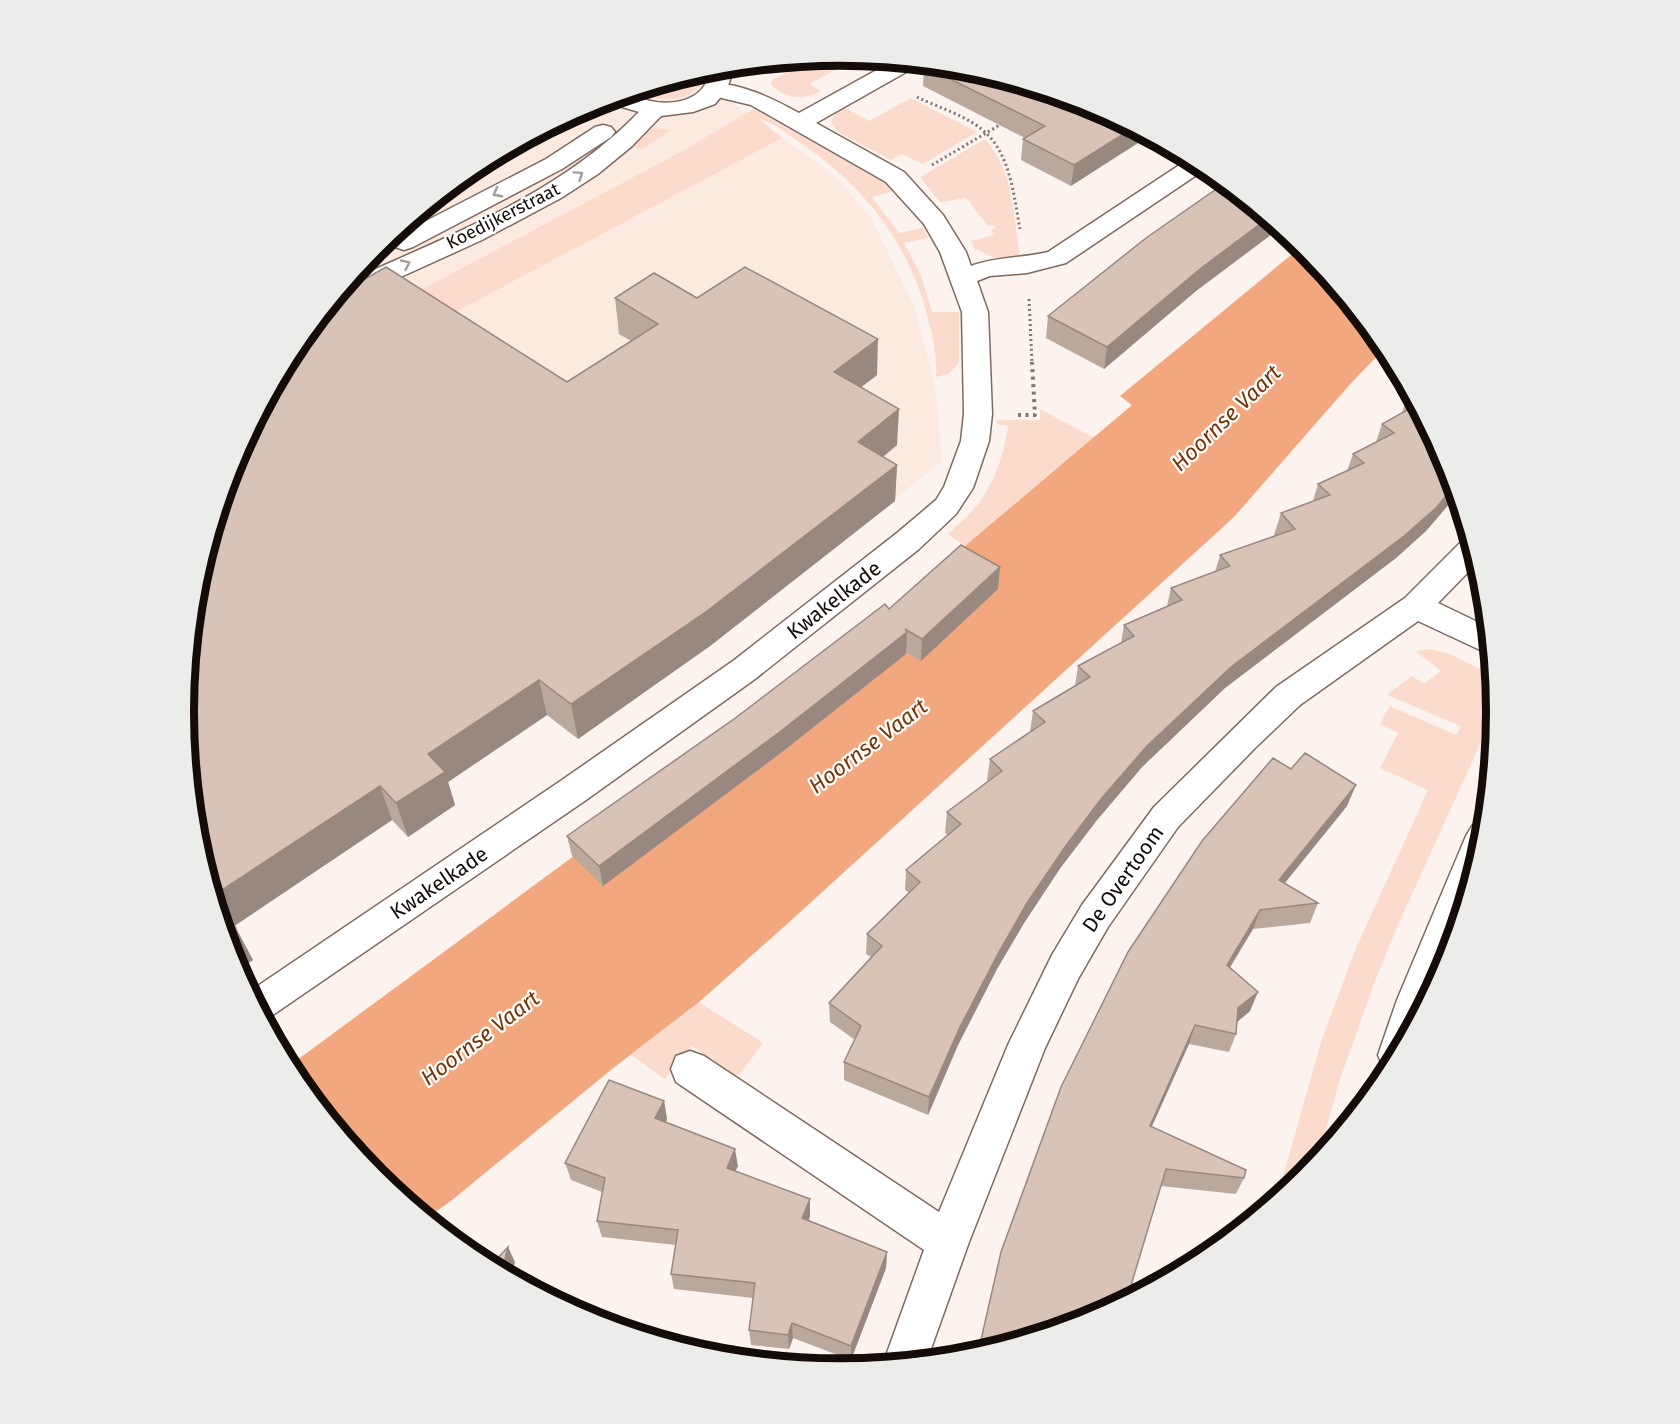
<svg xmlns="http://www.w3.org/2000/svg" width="1680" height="1424" font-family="'Fira Sans',sans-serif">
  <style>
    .built { fill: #fce9e0 }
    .green { fill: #fbdbcb }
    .water { fill: #f3a77e }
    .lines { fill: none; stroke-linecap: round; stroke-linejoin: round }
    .street-casing { stroke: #7e6a5f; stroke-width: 3 }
    .secondary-casing { stroke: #7e6a5f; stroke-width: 3 }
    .path-far1 { stroke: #7f7672; stroke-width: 3; stroke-dasharray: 2 3; stroke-linecap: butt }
    .path { stroke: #7f7672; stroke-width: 4; stroke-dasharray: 3 4.5; stroke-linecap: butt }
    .street { fill: #fff; fill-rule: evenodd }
    .secondary { fill: #fff; fill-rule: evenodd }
    .wall { fill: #bba89d }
    .shaded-wall { fill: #988880 }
    .building { fill: #d9c3b7; stroke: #988880; stroke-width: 1.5 }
    .oneway { stroke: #a19e9c }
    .labels { text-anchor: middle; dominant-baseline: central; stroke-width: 4.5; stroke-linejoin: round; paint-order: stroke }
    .far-street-label { font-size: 18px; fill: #140c08; stroke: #fff }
    .street-label { font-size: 21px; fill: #140c08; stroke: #fff }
    .water-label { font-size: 22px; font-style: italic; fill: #773302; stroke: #fff }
    .rim { fill: none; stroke: #140c08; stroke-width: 8 }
  </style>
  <rect width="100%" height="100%" fill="#fcf3ee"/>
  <!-- built -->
  <path class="built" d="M690 75 757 119 835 176 870 216 914 306 935 385 942 461 785 586 184 712 196 584 234 460 294 347 376 248 476 166 589 105Z"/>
  <!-- green -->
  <g class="green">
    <path d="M840 56 880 59 886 63 871 70 853 61 809 84 821 91C803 101 787 99 771 85L772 80 801 65 793 60Z"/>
    <path d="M699 72 701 83C687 103 657 102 637 91Z"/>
    <path d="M911 98 977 132 923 164 902 154 891 160 838 132 831 122 836 112 844 107 869 121Z"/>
    <path d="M753 109 891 186 894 190 893 191 872 197 899 233 923 228 928 238 904 243 921 275 932 312H959V363L948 374 936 377C937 359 934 341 929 323 912 248 866 187 802 144 789 135 774 122 759 119L782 138 431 325 398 302 681 152Z"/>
    <path d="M649 128 672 130 642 149 631 146Z"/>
    <path d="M985 139C1014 170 1014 218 1020 258H995L974 248 971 241 994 235 991 230 996 228 993 225 988 226 966 198 940 202 920 177Z"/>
    <path d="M1040 409 1094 438 965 546 948 534C958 524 970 515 978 504 994 483 1005 452 1008 426L997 424V420H1040Z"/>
    <path d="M1431 649 1450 654 1491 675 1493 681 1496 709 1398 925 1375 981 1339 1082 1318 1159 1304 1176 1277 1198 1322 1039 1356 948 1428 790 1380 768 1398 733 1380 724 1390 706 1456 735 1461 726 1387 695 1412 676 1424 684 1441 671 1415 651Z"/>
    <path d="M699 1002 763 1043 740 1074 735 1075 692 1046 665 1079 631 1055Z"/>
  </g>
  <!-- water -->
  <path class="water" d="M1302 246 1386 347 1352 382 1234 517 786 925 699 1002 612 1069 452 1200 427 1218 376 1176 294 1076 289 1066 806 685 877 626 965 546 1132 405 1120 396Z"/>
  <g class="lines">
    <!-- street casing -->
    <g class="street-casing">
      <g id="street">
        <path d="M893 61 917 63 915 67 816 123 904 172 943 215 966 252 971 266C995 257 1023 258 1048 252L1190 158 1207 168 1066 263 1027 273 990 276 977 281 988 312 992 414 989 441 973 488 956 514 919 549 755 679 586 800 264 1021 249 992 562 780 733 661 897 533 936 500 944 487 961 441 964 414 962 312 940 252 924 224 886 182 751 105 709 95 706 90 709 85C735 79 777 101 799 113Z"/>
        <path d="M1470 539 1477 563 1438 603 1488 627 1491 652 1478 649 1418 621 1300 705 1255 748 1178 827 1108 927 1078 979 1045 1048 969 1242 927 1360 883 1364 924 1250 676 1082 671 1069 676 1056 690 1051 704 1056 939 1212 1008 1045 1052 955 1082 905 1154 807 1276 687 1405 598 1462 541Z"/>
        <path d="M1484 822V840L1446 964 1390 1070 1383 1067 1378 1055 1397 1000 1466 836 1472 826Z"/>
      </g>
    </g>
    <!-- secondary casing -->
    <g class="secondary-casing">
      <g id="secondary">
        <path d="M725 67 731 76 727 89 715 104 693 112 661 116 632 146 598 174 561 198 482 240 361 295 352 297 343 295 340 291 349 281C452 234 558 195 639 112L622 107 610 99 630 93C655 108 699 108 709 76L705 70Z"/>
        <path d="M603 125 611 127 615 132 611 137 562 169 413 247 404 250 395 247 391 242 395 237 546 159 595 127Z"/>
      </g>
    </g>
    <!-- path-far1 -->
    <g class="path-far1">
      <path d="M767 69 782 61"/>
      <path d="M917 97C939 108 969 116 987 134 1011 158 1014 197 1020 229"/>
      <path d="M932 165 1003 123"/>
      <path d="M1029 299 1032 363"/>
    </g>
    <!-- path -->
    <path class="path" d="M1018 415H1035L1032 362"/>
    <!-- street -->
    <use href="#street" class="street"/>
    <!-- secondary -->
    <use href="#secondary" class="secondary"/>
  </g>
  <!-- wall -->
  <g class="wall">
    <path d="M924 66 1092 106 1071 186 1021 160 1023 139 1025 138 923 86Z"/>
    <path d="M533 135 528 150 507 149Z"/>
    <path d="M461 178 457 187H450Z"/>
    <path d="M1225 183 1280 228 1196 291 1104 369 1046 338 1048 316Z"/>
    <path d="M615 298H697L877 375 861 387 897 445 883 457 897 465 895 501 710 646 578 739 547 715 448 782 455 805 408 837 392 820 234 926 253 960 237 970 196 840 567 382 631 341 619 334Z"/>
    <path d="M1410 392 1447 461 1427 530 1396 558 1225 688 1142 767 1097 820 1061 867 1024 923 997 969 958 1045 928 1115 844 1080V1062L855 1040 830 1022 829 1003 871 957 866 954 867 934 909 893 905 890 906 870 948 835 945 833 947 812 988 781 987 780 990 759 1030 732 1033 711 1075 686 1078 666 1121 643 1124 625 1167 606 1171 588 1215 572 1220 555 1275 536 1274 535 1281 513 1313 501 1318 484 1347 471 1353 454 1376 442 1382 424 1402 413 1408 393Z"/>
    <path d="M998 589 921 661 906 652V654L782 752 603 886 572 856 567 836 889 609Z"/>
    <path d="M1347 806 1284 884 1318 903 1310 923 1253 929 1230 968 1250 1011 1237 1022 1236 1034 1229 1052 1189 1044 1151 1127 1244 1178 1236 1194 1161 1186 1061 1087Z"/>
    <path d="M664 1101 667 1119 666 1122 738 1166 735 1171 810 1199V1216L809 1220 887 1252 886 1268 851 1360 793 1338 789 1349 751 1345 749 1330 753 1298 674 1289 671 1274 676 1245 602 1237 597 1221 602 1192 571 1180 565 1163Z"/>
  </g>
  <!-- shaded-wall -->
  <g class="shaded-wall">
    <path d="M1133 128 1149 136 1071 186 1074 165Z"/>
    <path d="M533 135 528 150 526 139Z"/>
    <path d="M461 178 457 187 456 182Z"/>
    <path d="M1268 218 1280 228 1196 291 1104 369 1107 347 1200 269Z"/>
    <path d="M878 339 877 375 834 408V372Z"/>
    <path d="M899 409 897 445 857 478 858 442Z"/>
    <path d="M897 465 895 501 710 646 578 739 571 704Z"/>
    <path d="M1454 486 1457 495 1427 530 1396 558 1225 688 1142 767 1097 820 1061 867 1024 923 997 969 958 1045 928 1115 929 1097 960 1027 1000 950 1027 903 1065 847 1101 799 1147 746 1231 667Z"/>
    <path d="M1000 567 998 589 921 661 922 639Z"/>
    <path d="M907 632 906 654 782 752 603 886 599 866Z"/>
    <path d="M539 680 547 715 448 782 455 805 408 837 396 803 428 754Z"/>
    <path d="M1356 785 1347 806 1271 900 1279 880Z"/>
    <path d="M380 786 392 820 230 929 215 902 213 896Z"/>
    <path d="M1260 910 1253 929 1219 984 1227 965Z"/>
    <path d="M236 928 253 960 237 970 233 963 225 935Z"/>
    <path d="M1258 992 1250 1011 1231 1027 1238 1008Z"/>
    <path d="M1195 1025 1189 1044 1144 1144 1150 1126Z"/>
    <path d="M664 1101 667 1119 659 1136 655 1118Z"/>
    <path d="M735 1149 738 1166 729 1184 727 1168Z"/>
    <path d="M810 1199V1216L803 1234 802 1218Z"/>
    <path d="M508 1247 515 1262 511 1277 502 1272Z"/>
    <path d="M887 1252 886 1268 851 1360V1346Z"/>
    <path d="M792 1323 793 1338 789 1349 788 1335Z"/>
  </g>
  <!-- building -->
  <g class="building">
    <path d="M928 64 968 68 1092 106 1133 128 1074 165 1023 139 1045 126 924 66Z"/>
    <path d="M1225 183 1268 218 1200 269 1107 347 1048 316 1146 238Z"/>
    <path d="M386 267 567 382 658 324 615 298 654 273 697 298 745 267 878 339 834 372 899 409 858 442 897 465 707 611 571 704 539 680 428 754 445 772 396 803 380 786 213 896 196 840 184 712 196 584 207 549H208H207L234 460 294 347 337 295Z"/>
    <path d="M1416 405 1447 461 1454 486 1436 508 1404 536 1231 667 1147 746 1101 799 1065 847 1027 903 1000 950 960 1027 929 1097 844 1062 861 1026 829 1003 882 946 867 934 920 882 906 870 961 824 947 812 1002 771 990 759 1045 722 1033 711 1090 677 1078 666 1134 636 1124 625 1182 600 1171 588 1230 566 1220 555 1295 529 1281 513 1330 495 1318 484 1364 463 1353 454 1394 433 1382 424Z"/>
    <path d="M961 545 1000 567 922 639 905 629 907 632 781 731 599 866 567 836 734 719 885 604 889 609Z"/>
    <path d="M1305 753 1356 785 1279 880 1318 903 1260 910 1227 965 1258 992 1238 1008 1236 1034 1195 1025 1150 1126 1246 1170 1244 1178 1166 1169 1132 1282 1133 1296 1091 1319 978 1353 1001 1252 1061 1087 1128 952 1202 841 1273 758 1291 769Z"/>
    <path d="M214 899 236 928 225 935Z"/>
    <path d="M609 1080 664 1101 655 1118 735 1149 727 1168 810 1199 802 1218 887 1252 851 1346 792 1323 788 1335 749 1330 755 1283 671 1274 678 1230 597 1221 605 1178 565 1163Z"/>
    <path d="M508 1247 502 1272 490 1266Z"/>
  </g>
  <!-- one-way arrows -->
  <defs><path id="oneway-chevron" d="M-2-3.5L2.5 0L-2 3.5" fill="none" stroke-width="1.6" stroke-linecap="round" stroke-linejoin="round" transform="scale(1.5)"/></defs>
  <g class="oneway">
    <use href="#oneway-chevron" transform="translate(579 175) rotate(-35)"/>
    <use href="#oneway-chevron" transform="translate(497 193) rotate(152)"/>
    <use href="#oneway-chevron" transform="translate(406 264) rotate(-25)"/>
  </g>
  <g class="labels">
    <!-- far-street labels -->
    <g class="far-street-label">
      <text transform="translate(503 216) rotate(-27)">Koedijkerstraat</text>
    </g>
    <!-- street labels -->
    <g class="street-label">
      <text transform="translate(834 600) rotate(-38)">Kwakelkade</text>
      <text transform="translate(1123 879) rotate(-55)">De Overtoom</text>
      <text transform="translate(439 883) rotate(-34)">Kwakelkade</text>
    </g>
    <!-- water labels -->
    <g class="water-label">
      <text transform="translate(1226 418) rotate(-44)">Hoornse Vaart</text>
      <text transform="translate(868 746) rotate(-37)">Hoornse Vaart</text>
      <text transform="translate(480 1038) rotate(-37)">Hoornse Vaart</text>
    </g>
  </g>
  <!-- crop -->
  <path d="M0 0H1680V1424H0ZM194 712a646 646 0 1 1 1292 0a646 646 0 1 1-1292 0Z" fill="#ececeb" fill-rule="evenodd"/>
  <path class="rim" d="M194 712a646 646 0 1 1 1292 0a646 646 0 1 1-1292 0Z"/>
</svg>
